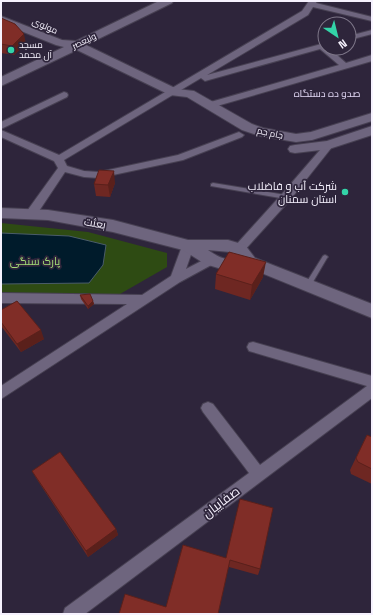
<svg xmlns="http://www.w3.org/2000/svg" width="373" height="615" font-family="'Space Grotesk',Cairo,sans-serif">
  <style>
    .green { fill: #2e4b13 }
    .water { fill: #001b2b; stroke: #4a5c6a }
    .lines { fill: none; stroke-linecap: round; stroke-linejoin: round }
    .lane-casing { stroke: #474052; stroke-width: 2 }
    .street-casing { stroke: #474052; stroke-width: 2 }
    .secondary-casing { stroke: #474052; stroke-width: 2 }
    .lane { fill: #6e657e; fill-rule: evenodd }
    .street { fill: #6e657e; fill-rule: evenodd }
    .secondary { fill: #6e657e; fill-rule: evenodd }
    .wall { fill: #6e2722 }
    .shaded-wall { fill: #5a201b }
    .building { fill: #802d27; stroke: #5a201b }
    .poi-dot { fill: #33d4a8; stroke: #2e253b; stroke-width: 1.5 }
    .labels { text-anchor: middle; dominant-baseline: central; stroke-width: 3.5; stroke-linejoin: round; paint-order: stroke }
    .far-street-label { font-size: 9px; fill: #f6f2fe; stroke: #2e253b }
    .far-poi-label { font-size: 9px; fill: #f6f2fe; stroke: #2e253b; text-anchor: start }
    .far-neighbourhood-label { font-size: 10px; fill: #e1d7f4; stroke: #2e253b }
    .poi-label { font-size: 11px; fill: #f6f2fe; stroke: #2e253b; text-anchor: end }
    .street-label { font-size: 11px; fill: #f6f2fe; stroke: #2e253b }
    .park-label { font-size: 11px; fill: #a3dd76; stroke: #2e253b }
    .near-street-label { font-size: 13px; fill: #f6f2fe; stroke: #2e253b }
  </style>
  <rect width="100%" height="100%" fill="#2e253b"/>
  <!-- green -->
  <path class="green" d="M1 223 88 232 167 253V267L120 294 1 295Z"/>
  <!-- water -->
  <path class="water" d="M1 233 69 236 106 245 103 265 89 283 1 284Z"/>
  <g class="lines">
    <!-- lane casing -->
    <g class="lane-casing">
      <g id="lane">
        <path d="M213 183 286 195 289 197 286 199 211 186V184Z"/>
        <path d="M325 255 327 256 328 257 327 258 310 287H306L305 285 306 283 323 256Z"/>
      </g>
    </g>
    <!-- street casing -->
    <g class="street-casing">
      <g id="street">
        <path d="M309 1H317L316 3 372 17V21L313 7 308 15 207 75 325 43V48H329L346 63 372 55V61L210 108 205 105 207 103 339 65 320 49 205 81 201 78 64 160 67 166 84 171 99 172 178 155 239 132 244 135 242 137 183 160 99 178 84 177 65 172 35 217H27L26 214 27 211 58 168 54 161 1 137V130L59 155 302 11Z"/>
        <path d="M372 30V34L349 40V36Z"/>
        <path d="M64 92 67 93 68 95 67 97 1 129V122Z"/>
        <path d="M329 142 332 143 334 145 332 147 290 200 243 252 239 253 235 252 233 249 235 246 282 194 326 143Z"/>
        <path d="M188 242 192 243 194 246 186 269 211 256 215 257 217 260 215 263 180 282 1 399V386L127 304 1 303V293L142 295 171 276 182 246 184 243Z"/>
        <path d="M253 342 372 376V398L85 614H63L65 608 249 473 203 412 201 408 203 404 208 402 213 404 260 465 367 386 249 351 247 347 249 343Z"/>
      </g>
    </g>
    <!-- secondary casing -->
    <g class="secondary-casing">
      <g id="secondary">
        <path d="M159 1H173L172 3 86 45 177 89 194 91 252 124 263 128 296 134 311 132 372 113V121L312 140 296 142 260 136 242 130 187 97 170 95 77 50 1 86V77L64 47 56 45 1 23V16L62 40 76 41Z"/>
        <path d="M372 126V135L329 149 295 153 290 152 288 149 290 146 295 145 327 141Z"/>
        <path d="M1 208 48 210 113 220 188 240H228L245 245 255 258 372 304V318L249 268 235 273 205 264 183 250 113 232 48 220 1 218ZM208 250 230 252 239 259C230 263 216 256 208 250Z"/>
      </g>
    </g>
    <!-- lane -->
    <use href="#lane" class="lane"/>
    <!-- street -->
    <use href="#street" class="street"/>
    <!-- secondary -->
    <use href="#secondary" class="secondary"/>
  </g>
  <!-- wall -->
  <g class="wall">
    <path d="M1 18 26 44 14 55 1 53Z"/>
    <path d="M115 183 110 197 96 196 94 184Z"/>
    <path d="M216 274 263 277 250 300 215 289Z"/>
    <path d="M80 295 93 301 94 304 88 309 81 299Z"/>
    <path d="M1 310 44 339 21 352 1 326Z"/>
    <path d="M367 435 372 437V484L351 474 350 470Z"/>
    <path d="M32 471 116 529 118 535 88 557 36 478Z"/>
    <path d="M183 545 260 569 258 575 229 567 166 607Z"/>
  </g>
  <!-- shaded-wall -->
  <g class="shaded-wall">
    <path d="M24 34 26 44 14 55 12 46Z"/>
    <path d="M114 171 115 183 110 197 108 185Z"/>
    <path d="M266 262 263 277 250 300 252 285Z"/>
    <path d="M93 301 94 304 88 309V306Z"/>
    <path d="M41 330 44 339 21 352 17 344Z"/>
    <path d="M116 529 118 535 88 557 86 551Z"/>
  </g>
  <!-- building -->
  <g class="building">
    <path d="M1 18 15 24 24 34 12 46 1 44Z"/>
    <path d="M99 170 114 171 108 185 94 184Z"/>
    <path d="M229 252 266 262 252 285 216 274Z"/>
    <path d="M90 294 93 301 88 306 80 295Z"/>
    <path d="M17 301 41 330 17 344 1 322V310Z"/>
    <path d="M367 435 372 437V469L358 462 356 458Z"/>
    <path d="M60 452 116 529 86 551 32 471Z"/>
    <path d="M240 499 273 508 260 569 230 560 218 614H119L125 594 166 607 183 545 226 558Z"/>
  </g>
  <!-- markers -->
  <g class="poi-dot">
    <circle cx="11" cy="50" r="4"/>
    <circle cx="345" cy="192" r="4"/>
  </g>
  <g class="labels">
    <!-- far-street labels -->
    <g class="far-street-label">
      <text transform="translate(45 26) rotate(23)">مولوی</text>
      <text transform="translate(84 41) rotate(-26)">ولیعصر</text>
      <text transform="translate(270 133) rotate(12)">جام جم</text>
    </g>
    <!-- far-poi labels -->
    <g class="far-poi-label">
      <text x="19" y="45">مسجد<tspan x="19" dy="10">آل محمد</tspan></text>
    </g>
    <!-- far-neighbourhood labels -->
    <g class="far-neighbourhood-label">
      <text x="327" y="93">صدو ده دستگاه</text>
    </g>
    <!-- poi labels -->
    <g class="poi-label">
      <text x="337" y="186">شرکت آب و فاضلاب<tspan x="337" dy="13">استان سمنان</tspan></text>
    </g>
    <!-- street labels -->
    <g class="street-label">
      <text transform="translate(95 223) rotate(10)">بعثت</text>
    </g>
    <!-- park labels -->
    <g class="park-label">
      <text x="35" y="261">پارک سنگی</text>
    </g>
    <!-- near-street labels -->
    <g class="near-street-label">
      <text transform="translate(221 502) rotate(-37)">صفاییان</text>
    </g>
  </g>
  <!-- border -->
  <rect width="373" height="615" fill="none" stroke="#f6f2fe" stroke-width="4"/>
  <!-- north arrow -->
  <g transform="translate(337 36) rotate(145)"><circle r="19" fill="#2e253b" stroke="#7e7789"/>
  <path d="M0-3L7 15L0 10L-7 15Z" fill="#33d4a8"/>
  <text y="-6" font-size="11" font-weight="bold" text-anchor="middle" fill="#f6f2fe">N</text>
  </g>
</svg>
